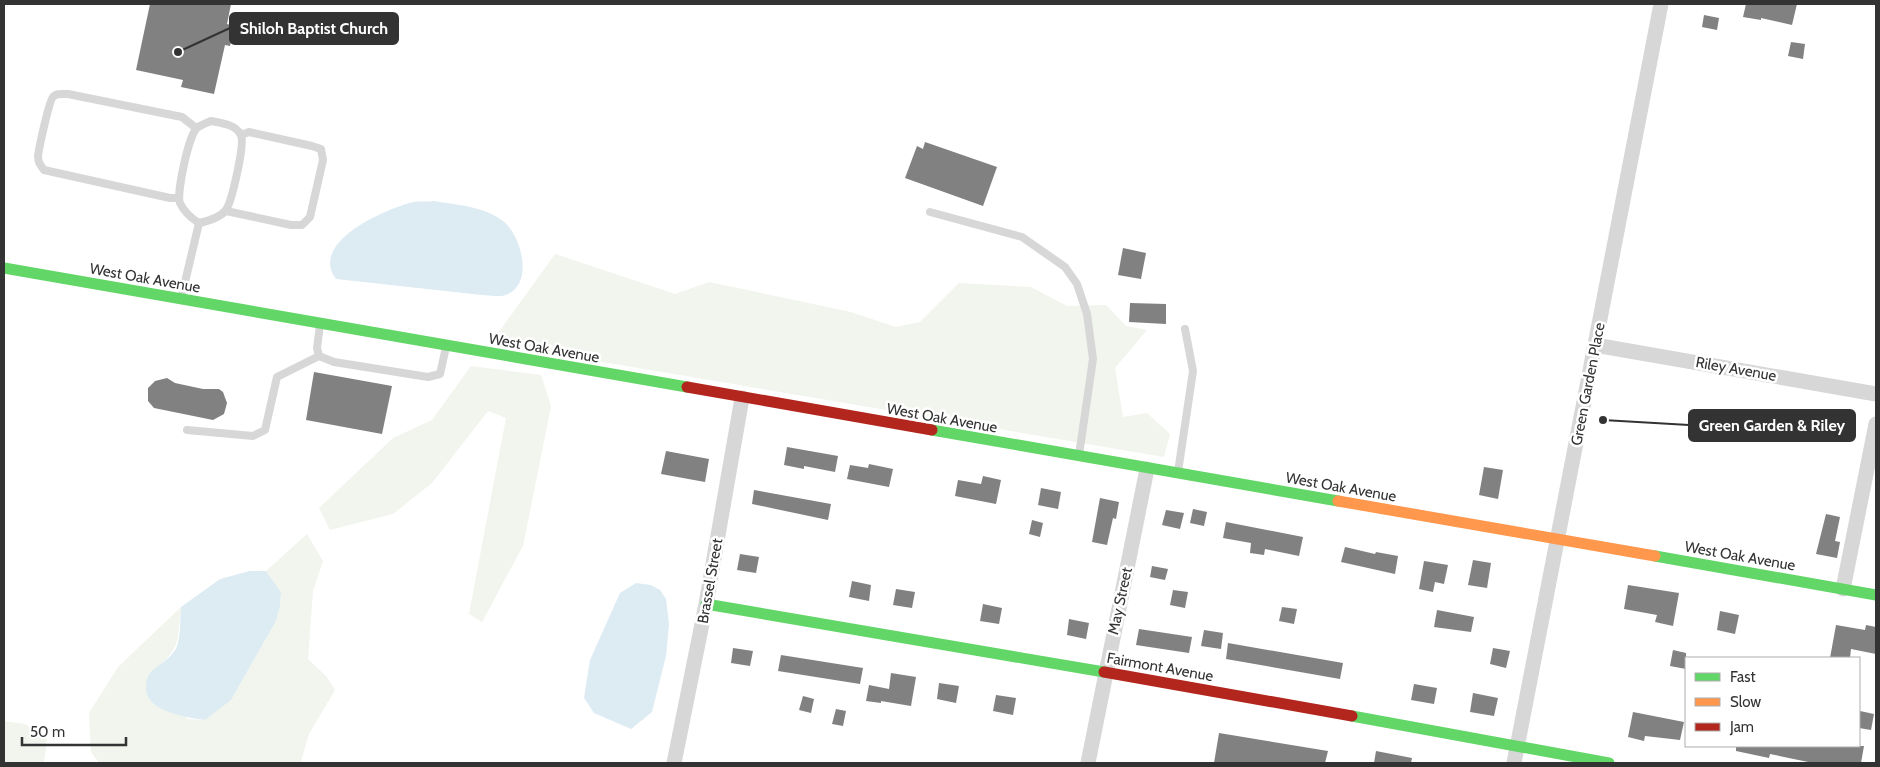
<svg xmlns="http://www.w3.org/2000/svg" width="1880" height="767" font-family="Cabin,sans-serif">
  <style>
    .green { fill: #f1f5ed }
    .water { fill: #ddebf3 }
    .building { fill: #818181 }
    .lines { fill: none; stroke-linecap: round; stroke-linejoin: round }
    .lane { stroke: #d7d7d7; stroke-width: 8 }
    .street { stroke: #d7d7d7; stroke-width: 15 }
    .fast { stroke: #63d668; stroke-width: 11 }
    .slow { stroke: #ff974d; stroke-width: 11 }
    .jam { stroke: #b3261e; stroke-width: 11 }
    .labels { text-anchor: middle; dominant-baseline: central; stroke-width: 5; stroke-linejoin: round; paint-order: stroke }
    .street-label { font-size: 15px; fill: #333; stroke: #fff }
    .leader { fill: none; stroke: #333; stroke-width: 2 }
    .callout-dot { fill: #333; stroke: #fff; stroke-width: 2 }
    .callout { fill: #333; stroke: #333; stroke-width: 2 }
    .callout-label { font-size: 16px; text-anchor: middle; font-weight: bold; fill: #fff }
  </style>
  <rect width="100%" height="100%" fill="#fff"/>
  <!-- green -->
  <g class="green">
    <path d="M555 254 675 294 709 282 851 312 896 327 920 322 959 283 1031 287 1067 306 1106 305 1126 326 1147 330 1115 368 1123 417 1147 413 1170 434 1164 457 491 343Z"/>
    <path d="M471 366 541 375 551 406 523 546 482 622 469 614 506 418 488 411 432 483 393 514 330 530 319 508 393 438 432 420Z"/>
    <path d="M307 534 323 561 313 591 308 659 326 676 335 690 309 734 301 761 305 763H99L91 752 89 713 118 667 181 607C177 645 181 649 149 674L188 719 204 720 231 700 276 621 280 606 281 592 266 571Z"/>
    <path d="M4 721 25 724 47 739 44 763H4Z"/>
  </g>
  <!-- water -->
  <g class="water">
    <path d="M434 201C458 205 483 206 503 221 521 235 534 282 508 294 501 298 489 295 482 295L336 279C308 242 387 208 414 202 421 201 427 202 434 201Z"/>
    <path d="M250 571H266L281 592 280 606 276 621 231 700 205 720C187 718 144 711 146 687 146 683 147 676 150 673 158 664 173 658 177 646 181 634 180 619 181 607L220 579Z"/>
    <path d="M636 583 651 585 660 590 666 599 669 624 666 656 652 712 631 729 594 713 584 698 590 660 620 593Z"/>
  </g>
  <!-- building -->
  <g class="building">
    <path d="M150 4H231L227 24 235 26 230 46 225 45 214 94 181 87 183 80 136 70Z"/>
    <path d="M1746 4H1797L1792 25 1761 18V20L1743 17Z"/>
    <path d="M1704 15 1719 18 1717 30 1702 27Z"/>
    <path d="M1791 42 1805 44 1803 59 1788 56Z"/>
    <path d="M925 142 997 167 983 206 905 178 917 146 923 149Z"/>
    <path d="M1123 248 1146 253 1141 279 1118 275Z"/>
    <path d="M1130 303 1166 304V324L1129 322Z"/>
    <path d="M314 372 392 386 382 434 306 420Z"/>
    <path d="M167 378 175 383 203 389H219L223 392 227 403 224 414 213 420 154 408 148 401V388L155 381Z"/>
    <path d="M787 447 838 456 835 472 804 466V469L784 465Z"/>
    <path d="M666 451 709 459 705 482 661 474Z"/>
    <path d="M869 464 893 469 889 487 847 479 850 465 868 468Z"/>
    <path d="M1484 467 1503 470 1498 499 1479 495Z"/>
    <path d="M983 476 1001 480 996 504 955 496 958 480 981 484Z"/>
    <path d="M1041 488 1061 492 1058 509 1038 505Z"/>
    <path d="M754 490 831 504 828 520 752 504Z"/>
    <path d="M1100 498 1119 502 1116 519 1113 518 1107 545 1092 542Z"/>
    <path d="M1193 509 1207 512 1204 526 1190 523Z"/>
    <path d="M1166 510 1184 513 1180 529 1162 525Z"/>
    <path d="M1826 514 1840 517 1835 541 1840 542 1837 558 1816 554Z"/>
    <path d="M1032 520 1043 523 1040 537 1029 534Z"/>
    <path d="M1226 522 1303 537 1299 556 1265 549 1264 555 1250 553 1251 543 1223 538Z"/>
    <path d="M1345 547 1375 554 1376 552 1398 556 1395 574 1341 562Z"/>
    <path d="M740 554 759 557 756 573 737 570Z"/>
    <path d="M1473 560 1491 563 1487 588 1468 585Z"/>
    <path d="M1424 561 1448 565 1444 584 1435 582 1433 592 1419 589Z"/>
    <path d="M1152 566 1168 569 1165 580 1150 577Z"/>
    <path d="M852 581 871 585 869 601 849 597Z"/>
    <path d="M1628 585 1679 593 1673 626 1655 622 1657 615 1624 609Z"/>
    <path d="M896 589 915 592 912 608 893 605Z"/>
    <path d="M1173 590 1188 592 1185 608 1170 605Z"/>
    <path d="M983 604 1002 608 999 624 980 621Z"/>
    <path d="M1282 607 1297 609 1294 624 1279 621Z"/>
    <path d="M1437 610 1474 617 1471 632 1434 627Z"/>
    <path d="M1720 611 1739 615 1735 634 1717 630Z"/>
    <path d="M1069 619 1089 623 1086 639 1067 635Z"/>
    <path d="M1836 625 1865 630 1866 625 1876 627V654L1851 649 1850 658H1830Z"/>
    <path d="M1139 629 1192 637 1189 653 1136 645Z"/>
    <path d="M1204 630 1223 633 1221 649 1201 646Z"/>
    <path d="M1228 643 1343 663 1340 679 1226 659Z"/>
    <path d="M733 648 753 651 750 666 731 663Z"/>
    <path d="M1493 648 1510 651 1506 668 1490 664Z"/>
    <path d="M1673 650 1686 653V669L1670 666Z"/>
    <path d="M781 655 863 668 860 684 778 671Z"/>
    <path d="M891 673 916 677 911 706 881 701V703L866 701 869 685 889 689Z"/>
    <path d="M939 683 959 686 956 703 937 699Z"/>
    <path d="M1414 684 1437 688 1434 704 1411 700Z"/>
    <path d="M1473 693 1498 698 1494 716 1470 712Z"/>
    <path d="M996 695 1016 698 1013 715 993 711Z"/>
    <path d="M803 696 814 699 811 713 799 710Z"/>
    <path d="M836 709 846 711 843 726 832 724Z"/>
    <path d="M1860 711 1874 714 1871 730 1859 728Z"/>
    <path d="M1633 712 1684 722 1680 740 1645 736 1644 741 1628 737Z"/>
    <path d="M1219 733 1328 751 1325 763H1214Z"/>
    <path d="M1736 746H1864L1861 763H1813L1770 754 1769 758 1736 751Z"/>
    <path d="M1376 751 1412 758 1411 763H1374Z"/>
  </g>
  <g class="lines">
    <!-- lane -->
    <g class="lane">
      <path d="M211 121C221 123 235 124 241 135 245 144 232 201 226 210 220 218 208 221 199 223 191 218 184 212 180 203 176 194 189 134 197 128 200 125 206 123 211 121Z"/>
      <path d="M179 198H170L44 170C40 165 38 162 38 156 39 148 49 101 53 97 56 93 63 94 68 94L182 117 196 128"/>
      <path d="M226 211 291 225H302L310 217 323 160 321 149 312 146 249 132 241 135"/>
      <path d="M930 212 1022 237 1065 267 1077 284 1087 314 1093 359 1079 455"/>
      <path d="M181 299 199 223"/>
      <path d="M320 325 317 348 319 356 334 362 428 377 440 374 446 347"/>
      <path d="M187 430 253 436 265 430 277 377 319 356"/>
      <path d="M1178 472 1193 371 1185 329"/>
    </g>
    <!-- street -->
    <g class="street">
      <path d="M1595 345 1876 394"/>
      <path d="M1843 589 1876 424"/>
      <path d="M674 763 706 604 742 398"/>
      <path d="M1088 763 1147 469"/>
      <path d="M1514 763 1661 4"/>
    </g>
    <!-- fast -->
    <g class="fast">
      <path d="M4 268 687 387"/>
      <path d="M932 430 1338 501"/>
      <path d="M1655 556 1876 595"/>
      <path d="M706 604 1104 672"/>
      <path d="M1352 716 1609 763"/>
    </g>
    <!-- slow -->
    <path class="slow" d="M1338 501 1655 556"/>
    <!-- jam -->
    <g class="jam">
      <path d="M687 387 932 430"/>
      <path d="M1104 672 1352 716"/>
    </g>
  </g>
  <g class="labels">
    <!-- street labels -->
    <g class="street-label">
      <text transform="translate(145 278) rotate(10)">West Oak Avenue</text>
      <text transform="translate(544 348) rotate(10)">West Oak Avenue</text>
      <text transform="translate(1736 369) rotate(10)">Riley Avenue</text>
      <text transform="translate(1588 384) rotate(-79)">Green Garden Place</text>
      <text transform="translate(942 418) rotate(10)">West Oak Avenue</text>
      <text transform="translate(1341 487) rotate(10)">West Oak Avenue</text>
      <text transform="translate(1740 556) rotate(10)">West Oak Avenue</text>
      <text transform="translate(710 581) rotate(-80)">Brassel Street</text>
      <text transform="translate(1120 601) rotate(-78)">May Street</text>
      <text transform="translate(1160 667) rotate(10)">Fairmont Avenue</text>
    </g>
  </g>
  <!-- callouts -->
  <path class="leader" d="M178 52L230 28M1603 420L1689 425"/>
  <g class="callout-dot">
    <circle cx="178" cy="52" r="5"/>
    <circle cx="1603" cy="420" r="5"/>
  </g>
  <g class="callout">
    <rect x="230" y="13" width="168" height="31" rx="5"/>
    <rect x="1689" y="410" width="166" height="31" rx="5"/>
  </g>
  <g class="callout-label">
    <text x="314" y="34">Shiloh Baptist Church</text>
    <text x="1772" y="431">Green Garden &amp; Riley</text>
  </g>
  <!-- border -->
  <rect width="1880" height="767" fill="none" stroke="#333333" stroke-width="10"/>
  <!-- legend -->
  <rect x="1685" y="657" width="175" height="90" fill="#ffffff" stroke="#adadad"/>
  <rect x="1695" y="673" width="25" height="8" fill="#63d668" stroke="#adadad"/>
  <text x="1730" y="682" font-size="15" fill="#333333">Fast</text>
  <rect x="1695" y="698" width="25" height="8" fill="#ff974d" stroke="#adadad"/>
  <text x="1730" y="707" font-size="15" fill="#333333">Slow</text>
  <rect x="1695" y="723" width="25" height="8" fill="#b3261e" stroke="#adadad"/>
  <text x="1730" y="732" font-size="15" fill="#333333">Jam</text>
  <!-- scale -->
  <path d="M22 737v8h104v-8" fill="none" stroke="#333333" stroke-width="2.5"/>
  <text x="30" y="737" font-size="15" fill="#333333" stroke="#ffffff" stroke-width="4" paint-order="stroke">50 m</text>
</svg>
